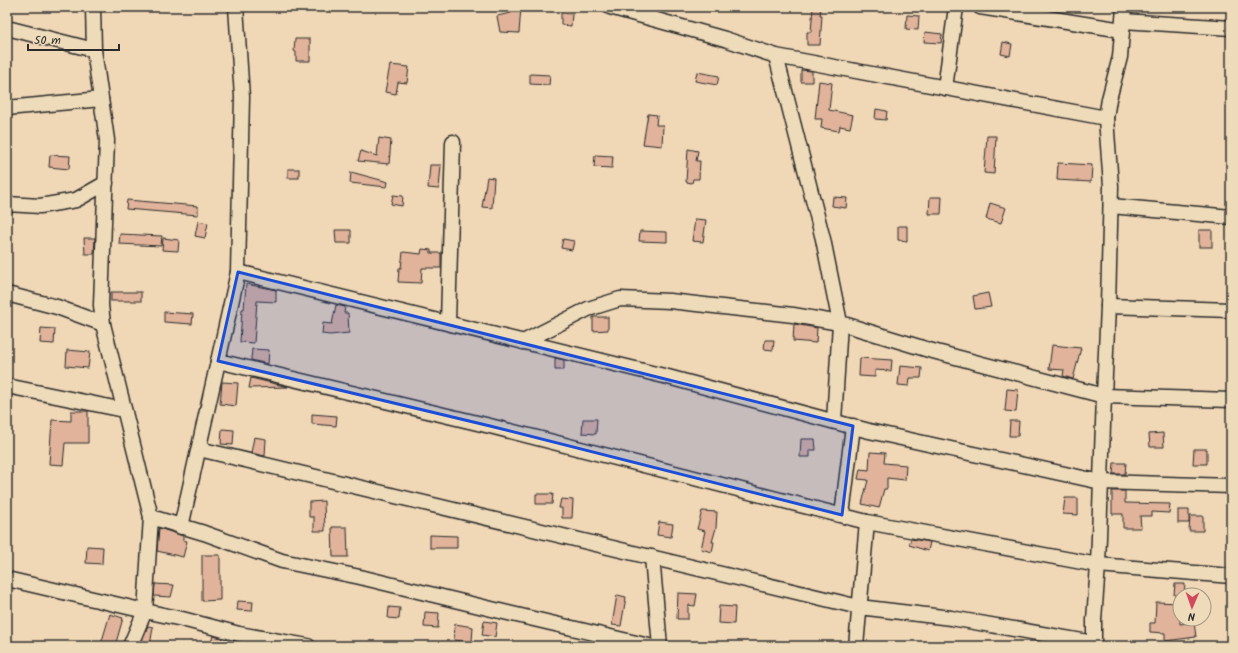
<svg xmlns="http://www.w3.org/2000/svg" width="1238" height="653" font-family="Kalam,sans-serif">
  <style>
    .building { fill: #e0b39a; stroke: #2b2b2b }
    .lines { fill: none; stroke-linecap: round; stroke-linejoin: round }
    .street-casing { stroke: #2b2b2b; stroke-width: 17 }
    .street { stroke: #eedbb9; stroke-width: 14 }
    .marked { fill: #1d4ed8; fill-opacity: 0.2; stroke: #1d4ed8; stroke-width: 3; stroke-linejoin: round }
  </style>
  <rect width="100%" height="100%" fill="#f0d7b6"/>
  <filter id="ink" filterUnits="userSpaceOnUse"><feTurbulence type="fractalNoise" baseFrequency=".025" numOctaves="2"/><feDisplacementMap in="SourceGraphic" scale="8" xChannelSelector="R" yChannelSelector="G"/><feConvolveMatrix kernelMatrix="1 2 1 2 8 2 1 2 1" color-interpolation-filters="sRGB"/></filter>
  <g filter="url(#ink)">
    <!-- building -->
    <g class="building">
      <path d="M511 7H521L519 33 500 32 497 16 511 13Z"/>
      <path d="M813 7 821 8 820 15H822L820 45H807V32H811Z"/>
      <path d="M561 13 572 14 571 26 561 25Z"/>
      <path d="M907 15 919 16 918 30 906 29Z"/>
      <path d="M925 32 942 34 941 43 924 42Z"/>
      <path d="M295 39H310V61H296V52L294 51Z"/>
      <path d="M1003 42 1012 44 1010 56 1001 54Z"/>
      <path d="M390 65 409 67 407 83 398 82 396 94 385 92Z"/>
      <path d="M801 70 812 71V82H801Z"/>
      <path d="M697 72 719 76 717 85 695 81Z"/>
      <path d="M530 74 550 75 549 85 530 84Z"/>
      <path d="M819 81 832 83 829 110 853 115 850 128 840 126 839 131 821 128 822 119H815Z"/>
      <path d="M876 109 887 111 886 120 875 119Z"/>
      <path d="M648 114 657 115 656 125H663L662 146 643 144Z"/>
      <path d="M987 136H996L994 174 984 173Z"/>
      <path d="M379 138 391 140 389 164 358 161 361 151 377 156Z"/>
      <path d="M688 149 698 151 696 161H700L699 179H693L692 183 686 182Z"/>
      <path d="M50 155 70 156 69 169 49 167Z"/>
      <path d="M595 155 613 156 612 168 594 167Z"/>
      <path d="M1058 163 1092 165 1091 182 1057 180Z"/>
      <path d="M430 165H441L439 189 428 188Z"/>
      <rect x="288" y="169" width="11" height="9"/>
      <path d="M351 172 388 182 387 187 350 183Z"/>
      <path d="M487 177 494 178 492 208 482 207Z"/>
      <path d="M393 195 403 196 402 206 391 204Z"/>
      <path d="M833 197 847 198 846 208 832 206Z"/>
      <path d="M930 197H942L941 214H929Z"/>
      <path d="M127 200 198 206V215L126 209Z"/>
      <path d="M990 203 1006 208 1001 223 986 219Z"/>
      <path d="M695 219 706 220 703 242 692 241Z"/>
      <path d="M198 221 208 223 205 238 195 236Z"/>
      <path d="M898 226H907V241L898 240Z"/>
      <path d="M335 230H351V243H336Z"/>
      <rect x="1199" y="230" width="13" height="17"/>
      <path d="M640 231 667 232V242L639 241Z"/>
      <path d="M120 234 162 236 161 246 119 244Z"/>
      <path d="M84 238H95L94 254H85Z"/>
      <path d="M163 238 179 240 178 251 162 250Z"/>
      <path d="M563 239 574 241 572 250 561 248Z"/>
      <path d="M422 249 431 250V253H441V268H422L421 283 398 282 399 268H401L403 252 421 254Z"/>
      <path d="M246 284 276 290V302L257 301 254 343 240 342 242 309H244Z"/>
      <rect x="111" y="292" width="30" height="9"/>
      <path d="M988 293 991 307 975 309 973 296Z"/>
      <path d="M336 305 345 307 344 313H348L349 333 330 335 322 334 323 323 332 324Z"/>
      <path d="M164 312 193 314 192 324 164 322Z"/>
      <path d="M593 317H608V330L593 331Z"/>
      <path d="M794 324 817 328 816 343 793 341Z"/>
      <path d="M41 328 55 329 54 344 40 343Z"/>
      <path d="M765 340H774L773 350 764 349Z"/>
      <path d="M1052 345 1081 348 1073 379 1063 376 1064 370 1049 369Z"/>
      <path d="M252 349 269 350 268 364 251 360Z"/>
      <path d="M67 350 90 352 88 368 66 366Z"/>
      <path d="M555 358 564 360V370H555Z"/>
      <path d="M860 358 892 360 891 371 875 370V377L859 376Z"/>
      <path d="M900 366 922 368 921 378H910L909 386 898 385Z"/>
      <path d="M251 378 288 387 249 388Z"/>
      <path d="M222 382 238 383 236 406 220 404Z"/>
      <path d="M1007 389 1018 390 1016 412 1005 411Z"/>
      <path d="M71 411H88V443H65L63 465 49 464 52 420 71 421Z"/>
      <path d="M312 414 337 416 336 426 312 424Z"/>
      <path d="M583 419H597L596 434 582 433Z"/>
      <path d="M1010 421H1019L1018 436H1009Z"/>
      <path d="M222 429 234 430 233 445 221 444Z"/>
      <path d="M1163 433 1164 447H1150L1149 434Z"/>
      <path d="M254 437 266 439 265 456 251 453Z"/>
      <path d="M801 439H815L816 450H810V457H800Z"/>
      <path d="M1194 449H1207V464H1193Z"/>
      <path d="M870 452 885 453 884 463 906 465 905 480 887 478V489H884L879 508 862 504 868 480 858 479 860 469 869 470Z"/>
      <path d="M1114 463H1126L1125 474H1113Z"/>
      <path d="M1112 491H1125V503L1170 504 1169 513 1152 512V516H1140L1141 528H1123V514H1112Z"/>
      <path d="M536 494H553L552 504H536Z"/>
      <path d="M1065 498H1078V515L1063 514Z"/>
      <path d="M561 499 573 500 572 518H562V508H559Z"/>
      <path d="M324 501 325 531H314V517H309V502Z"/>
      <rect x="1178" y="510" width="11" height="13"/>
      <path d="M702 511 717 512 716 528 712 542H714L712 552 701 549 705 531 697 529Z"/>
      <path d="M1190 516H1203V531H1189Z"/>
      <path d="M659 522 673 524 671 537 657 535Z"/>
      <path d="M332 527H347L348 557H333Z"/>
      <path d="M159 528 183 536V540L187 541 183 557 157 551Z"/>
      <path d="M430 535 457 536V548H430Z"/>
      <path d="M911 539 930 542 928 551 909 545Z"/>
      <path d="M87 546 103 547 102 564 86 563Z"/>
      <path d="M202 555H220V600L202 601Z"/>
      <path d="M155 584 174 585 171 597 154 596Z"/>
      <path d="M1175 584H1185L1184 595H1174Z"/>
      <path d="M678 593 697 594 695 606 688 605V619H677Z"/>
      <path d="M617 595 626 597 621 626 612 625Z"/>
      <path d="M238 601 253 602 252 611 237 610Z"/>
      <path d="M1156 602 1180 603V624L1194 622 1196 637 1165 641V633L1150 632V623H1155Z"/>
      <path d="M719 606 735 607 734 624 718 623Z"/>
      <path d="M389 607 400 608 399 619 388 618Z"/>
      <path d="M425 612 439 613 438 628 424 627Z"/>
      <path d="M110 614 123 618 115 646H110L101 644Z"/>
      <path d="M484 621 497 623 495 637 482 635Z"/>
      <path d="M455 624 473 627 472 642 454 640Z"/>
      <path d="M148 626 153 627 150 646H140Z"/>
      <path d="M213 636 222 638 220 646H210Z"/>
    </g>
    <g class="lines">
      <!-- street casing -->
      <g class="street-casing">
        <g id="street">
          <path d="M610 7 725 39 776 56 1106 118"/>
          <path d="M980 7 1122 30"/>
          <path d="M1123 21 1231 28"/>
          <path d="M7 28 94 50"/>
          <path d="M776 56 823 239 840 323 834 421"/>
          <path d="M945 88 956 7"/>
          <path d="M7 108 101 99"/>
          <path d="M7 204 40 206 76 200 106 183"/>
          <path d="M1111 206 1231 217"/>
          <path d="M238 272 668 377 869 431 1101 482 1231 486"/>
          <path d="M7 294 57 307 103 324"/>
          <path d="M1108 306 1231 310"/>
          <path d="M448 323 453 142"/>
          <path d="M523 342 588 309 620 299 670 301 793 315 840 323 929 350 1104 396 1231 400"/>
          <path d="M218 361 490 426 867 522 1098 565 1231 576"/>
          <path d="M7 386 124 410"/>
          <path d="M199 449 859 607 951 618 1094 643"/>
          <path d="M842 515 853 426"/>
          <path d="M151 517 204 533 282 561 360 577 508 613 649 646"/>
          <path d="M181 527 238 272 242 97 236 7"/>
          <path d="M652 557 660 646"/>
          <path d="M7 579 145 611 151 517 103 324 101 305 107 140 94 50 93 7"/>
          <path d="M130 646 145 611 182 619 239 634 308 646"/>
          <path d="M856 646 867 522"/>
          <path d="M1094 646V620L1098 565 1104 396 1108 306 1111 186 1106 118 1109 99 1120 57 1124 7"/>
        </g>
      </g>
      <!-- street -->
      <use href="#street" class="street"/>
    </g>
  </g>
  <!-- marked area -->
  <path class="marked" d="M238 272 853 426 842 515 490 426 218 361Z"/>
  <!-- margin -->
  <rect width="1238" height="653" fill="none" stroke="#eedbb9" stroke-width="24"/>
  <rect x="12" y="12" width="1214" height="629" fill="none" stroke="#2b2b2b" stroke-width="1.5" filter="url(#ink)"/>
  <!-- north arrow -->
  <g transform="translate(1192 607) rotate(182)"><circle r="19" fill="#eedbb9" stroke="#a09580"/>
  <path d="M0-3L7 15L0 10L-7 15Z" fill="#d1495b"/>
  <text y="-6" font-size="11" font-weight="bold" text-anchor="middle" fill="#2b2b2b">N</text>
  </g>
  <!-- scale -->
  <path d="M28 44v6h91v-6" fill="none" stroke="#2b2b2b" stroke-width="2"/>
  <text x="34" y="44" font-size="12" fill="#2b2b2b" stroke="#eedbb9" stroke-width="3" paint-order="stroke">50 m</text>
</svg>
